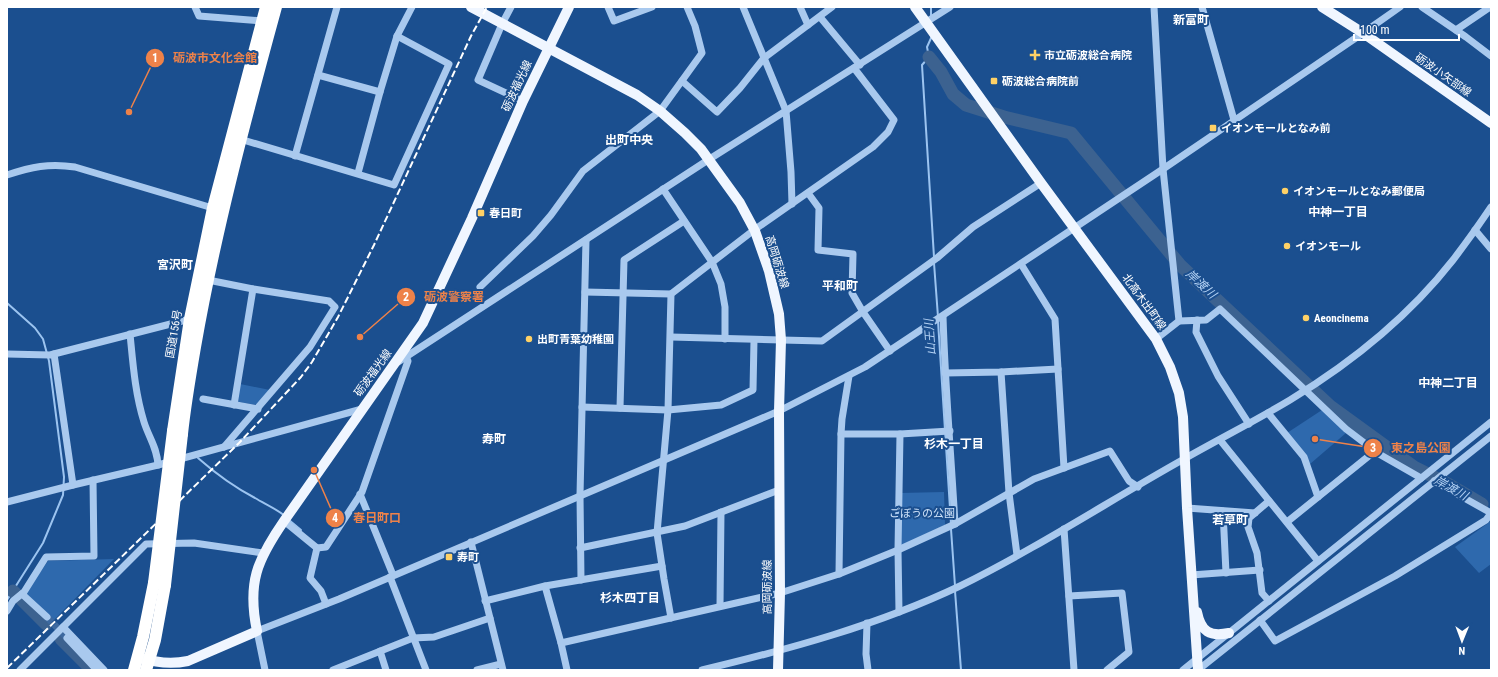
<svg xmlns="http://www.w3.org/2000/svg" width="1498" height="677" font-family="'Roboto Condensed','Noto Sans JP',sans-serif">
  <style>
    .green { fill: #2e69ad }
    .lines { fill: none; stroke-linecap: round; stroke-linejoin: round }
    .stream { stroke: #9cc4f0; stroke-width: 2 }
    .river { stroke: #3c6290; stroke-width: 13 }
    .minor-tunnel { stroke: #3d69a0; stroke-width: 7; stroke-dasharray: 7 3.5; stroke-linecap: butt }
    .minor { stroke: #a9c9ee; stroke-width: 7 }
    .major { stroke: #f0f6ff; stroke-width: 10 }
    .highway { stroke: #fff; stroke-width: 12 }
    .rail { stroke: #fff; stroke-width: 2; stroke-dasharray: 7 3; stroke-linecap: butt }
    .highway-bridge { stroke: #fff; stroke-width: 12 }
    .poi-dot { fill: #ffd166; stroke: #1b4f8f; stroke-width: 1.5 }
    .labels { text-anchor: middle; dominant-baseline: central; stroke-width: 4; stroke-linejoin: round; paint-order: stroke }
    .poi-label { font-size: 11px; font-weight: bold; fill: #fff; stroke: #1b4f8f; text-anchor: start }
    .street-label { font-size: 11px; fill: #fff; stroke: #1b4f8f }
    .park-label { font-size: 11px; fill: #cfe3fa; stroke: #1b4f8f }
    .neighbourhood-label { font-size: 12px; font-weight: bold; fill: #fff; stroke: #1b4f8f }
    .water-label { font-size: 12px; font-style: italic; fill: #b5d3f5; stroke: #1b4f8f }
    .leader { fill: none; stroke: #ee8249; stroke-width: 1.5 }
    .callout-dot { fill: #ee8249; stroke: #1b4f8f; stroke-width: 1.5 }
    .mark-label { font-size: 12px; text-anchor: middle; font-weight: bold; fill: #fff }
    .callout-label { font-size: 12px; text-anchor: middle; font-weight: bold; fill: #ee8249; stroke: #1b4f8f; stroke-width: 4; stroke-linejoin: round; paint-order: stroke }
  </style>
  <rect width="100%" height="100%" fill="#1b4f8f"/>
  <!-- green -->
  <g class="green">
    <path d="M240 384 270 390 258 405 238 402 237 399Z"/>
    <path d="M1322 410 1346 433 1310 464 1287 433Z"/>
    <path d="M944 492 945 525 900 546V493Z"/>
    <path d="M1491 521V564L1479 573 1455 547Z"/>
    <path d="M114 559 54 620 25 594 48 561Z"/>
  </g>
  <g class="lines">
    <!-- stream -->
    <g class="stream">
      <path d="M931 7V16"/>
      <path d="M932 36 927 47 929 57 922 65 934 257"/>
      <path d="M934 263 938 317"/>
      <path d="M7 303 35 328 43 339 49 361 64 477 63 495 43 543 7 600"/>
      <path d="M938 321 951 524"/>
      <path d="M198 458C215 473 234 487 255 498 265 504 275 508 285 516"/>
      <path d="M289 520 301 530"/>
      <path d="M951 529 955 586"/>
      <path d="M955 591 961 670"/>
    </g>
    <!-- river -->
    <g class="river">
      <path d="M929 57 941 72 953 94 966 105 1004 117 1071 133 1180 265 1330 406 1414 467 1448 484 1482 504"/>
      <path d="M13 591 46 624"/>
      <path d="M61 639 92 670"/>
    </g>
    <!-- minor-tunnel -->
    <path class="minor-tunnel" d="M47 617 67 638"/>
    <!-- minor -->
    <g class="minor">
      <path d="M195 7 199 16 262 21"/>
      <path d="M511 7 502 24 478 80 523 101"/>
      <path d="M608 7 614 21 652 7"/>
      <path d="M743 7 786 111 791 172 792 204"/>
      <path d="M800 7 808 25"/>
      <path d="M1154 7 1163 169 1179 321 1156 339"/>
      <path d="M1202 7 1234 120"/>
      <path d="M1422 7 1466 37 1491 56"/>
      <path d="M820 17 860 65"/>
      <path d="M1456 30 1490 7"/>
      <path d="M318 75 380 92"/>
      <path d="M682 81 717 112 740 88 764 58 832 7"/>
      <path d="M240 139 394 185 449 64 397 36"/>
      <path d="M295 156 337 7"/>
      <path d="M358 173 380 92 397 36 412 7"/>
      <path d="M7 175C31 167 49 163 75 167L216 209"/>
      <path d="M663 189 712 262 721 284 725 307V339"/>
      <path d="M808 193 819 208 818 250 853 254 852 293 863 312 890 351"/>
      <path d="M1475 230 1491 249"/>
      <path d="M1021 264 1055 319 1064 468"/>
      <path d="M208 280 253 289 329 301 335 307 310 347 224 447"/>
      <path d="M480 287 533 236 551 215 583 171 660 111 702 53 695 26 687 7"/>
      <path d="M585 292 671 294"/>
      <path d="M943 316C945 385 951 454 955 524"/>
      <path d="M1197 320 1196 332 1218 376 1249 424"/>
      <path d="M1179 321 1206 320 1220 309 1346 429 1379 454 1421 478"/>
      <path d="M130 334C133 364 135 393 144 422 149 438 157 447 158 465"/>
      <path d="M671 337 822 341 937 258 973 227 1041 183"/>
      <path d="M7 354 50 355 190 319"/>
      <path d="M54 354 73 485"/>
      <path d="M398 362 708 160 950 7"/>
      <path d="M1001 372 1009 493 1017 555"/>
      <path d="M945 373 1001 372 1058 369"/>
      <path d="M203 399 258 409"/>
      <path d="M234 405 253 289"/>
      <path d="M582 407 668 410 721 405 753 390 754 340"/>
      <path d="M620 408 624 260 684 221"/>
      <path d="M1268 413 1304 457 1318 497"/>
      <path d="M841 434H900L950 431"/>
      <path d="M1220 440 1318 561"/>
      <path d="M1434 481 1491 513"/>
      <path d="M360 494 393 575"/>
      <path d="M7 502 73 485 158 465 362 409"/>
      <path d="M1187 508 1255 513"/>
      <path d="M1223 511 1226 573"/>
      <path d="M284 521 317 548 326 547 362 492 408 361 406 356"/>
      <path d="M1287 522 1375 451"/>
      <path d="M1064 529 1074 670"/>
      <path d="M471 542 503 670"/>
      <path d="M317 548 310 578 321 591 326 604"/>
      <path d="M580 548 685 526 779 490"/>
      <path d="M839 574 841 434 842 419 849 376"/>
      <path d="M1191 575 1260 570"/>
      <path d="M390 577 426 670"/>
      <path d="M581 580 580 495 586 240"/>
      <path d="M545 586 561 643 567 670"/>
      <path d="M22 594 47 617"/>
      <path d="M1069 596 1122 593 1129 652 1107 670"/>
      <path d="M485 601 545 586 662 566"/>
      <path d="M1269 601 1262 593 1257 553 1248 527 1249 518 1269 501"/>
      <path d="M720 606 721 512"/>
      <path d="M7 611 13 601 24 592 46 557 94 556 93 480"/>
      <path d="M899 612 898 550 900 434"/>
      <path d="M671 618 664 579 657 533 668 410 671 294 754 230 873 147 888 132 894 120 854 68"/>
      <path d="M1260 620 1275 641 1395 576 1486 520 1491 513"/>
      <path d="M867 623 866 654 868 670"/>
      <path d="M63 627 104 670"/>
      <path d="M67 638 97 670"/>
      <path d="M561 643 780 593 839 574 898 550 955 524 1034 479 1110 451 1129 481 1138 487"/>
      <path d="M380 651 386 670"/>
      <path d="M20 670 146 544 194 543 263 553"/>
      <path d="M265 670 257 631 339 599 779 411 865 367 1163 169 1363 33 1400 7"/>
      <path d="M333 670 413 638 434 637 490 618"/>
      <path d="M477 670 501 664"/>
      <path d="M702 670C790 649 878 625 960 586 1037 548 1109 501 1184 459 1219 439 1255 421 1290 400 1351 363 1409 316 1453 260 1466 243 1479 225 1491 207"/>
      <path d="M1183 670 1491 422"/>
      <path d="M1198 670 1491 436"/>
    </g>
    <!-- major -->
    <g class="major">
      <path d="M471 7 637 95 660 111 685 133 701 149 740 203 755 231 769 271 779 314 781 340 779 411 780 593 778 670"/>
      <path d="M915 7 1041 183 1156 339 1170 367 1179 393 1183 417 1187 508 1198 670"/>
      <path d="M1322 7 1363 33 1491 123"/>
      <path d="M1197 612C1201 632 1210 637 1229 633"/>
      <path d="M142 658C157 663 173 664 188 661L257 631C247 583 257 560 284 521L423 323 472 218 523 101 569 7"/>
    </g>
    <!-- highway -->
    <g class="highway">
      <path d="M173 431 190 319 213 208 266 7"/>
      <path d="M182 434C185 405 190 376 195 347 215 232 245 120 276 7"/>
      <path d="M134 670 143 637 154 583"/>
      <path d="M146 670 155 640 165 585"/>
    </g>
    <!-- rail -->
    <path class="rail" d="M7 668 239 443 301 377 312 362 338 317 374 245 471 36 487 7"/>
    <!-- highway-bridge -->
    <g class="highway-bridge">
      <path d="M154 583 173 431"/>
      <path d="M165 585 182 434"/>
    </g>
  </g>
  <!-- markers -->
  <g class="poi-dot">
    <path d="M1033 49h4v4h4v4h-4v4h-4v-4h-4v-4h4z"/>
    <rect x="990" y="77" width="8" height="8" rx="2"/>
    <rect x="1209" y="124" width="8" height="8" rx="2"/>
    <circle cx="1285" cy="191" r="4"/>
    <rect x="477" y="209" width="8" height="8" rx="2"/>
    <circle cx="1287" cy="246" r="4"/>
    <circle cx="1306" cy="318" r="4"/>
    <circle cx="529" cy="339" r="4"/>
    <rect x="445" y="553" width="8" height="8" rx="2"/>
  </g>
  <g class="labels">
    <!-- poi labels -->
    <g class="poi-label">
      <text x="1044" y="55">市立砺波総合病院</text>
      <text x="1002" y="81">砺波総合病院前</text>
      <text x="1221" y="128">イオンモールとなみ前</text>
      <text x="1293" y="191">イオンモールとなみ郵便局</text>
      <text x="489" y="213">春日町</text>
      <text x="1295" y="246">イオンモール</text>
      <text x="1314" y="318">Aeoncinema</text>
      <text x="537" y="339">出町青葉幼稚園</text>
      <text x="457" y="557">寿町</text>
    </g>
    <!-- street labels -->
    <g class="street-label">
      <text transform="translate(1443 75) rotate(35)">砺波小矢部線</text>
      <text transform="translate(517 86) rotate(-65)">砺波福光線</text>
      <text transform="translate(777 262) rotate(73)">高岡砺波線</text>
      <text transform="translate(1144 302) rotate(54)">北高木出町線</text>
      <text transform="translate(174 334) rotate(-80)">国道156号</text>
      <text transform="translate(373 373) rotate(-54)">砺波福光線</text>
      <text transform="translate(767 587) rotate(-90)">高岡砺波線</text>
    </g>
    <!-- park labels -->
    <g class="park-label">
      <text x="922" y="513">ごぼうの公園</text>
    </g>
    <!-- neighbourhood labels -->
    <g class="neighbourhood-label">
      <text x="1191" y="20">新富町</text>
      <text x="629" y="140">出町中央</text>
      <text x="1338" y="212">中神一丁目</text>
      <text x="175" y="265">宮沢町</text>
      <text x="840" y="286">平和町</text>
      <text x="1448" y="383">中神二丁目</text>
      <text x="494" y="439">寿町</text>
      <text x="954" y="444">杉木一丁目</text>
      <text x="1230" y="520">若草町</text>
      <text x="630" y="598">杉木四丁目</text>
    </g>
    <!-- water labels -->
    <g class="water-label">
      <text transform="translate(1201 284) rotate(43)">岸渡川</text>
      <text transform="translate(930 337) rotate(-94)">山王川</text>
      <text transform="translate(1451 488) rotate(29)">岸渡川</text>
    </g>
  </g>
  <!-- callouts -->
  <path class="leader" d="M129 112L155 58M360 337L406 297M1315 439L1373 448M314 470L335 518"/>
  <g class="callout-dot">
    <circle cx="129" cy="112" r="4"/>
    <circle cx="360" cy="337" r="4"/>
    <circle cx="1315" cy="439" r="4"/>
    <circle cx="314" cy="470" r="4"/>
    <circle cx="155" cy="58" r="10"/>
    <circle cx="406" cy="297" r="10"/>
    <circle cx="1373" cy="448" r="10"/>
    <circle cx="335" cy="518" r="10"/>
  </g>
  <g class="mark-label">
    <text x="155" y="62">1</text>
    <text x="406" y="301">2</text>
    <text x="1373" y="452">3</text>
    <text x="335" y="522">4</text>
  </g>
  <g class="callout-label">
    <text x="215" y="62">砺波市文化会館</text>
    <text x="454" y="301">砺波警察署</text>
    <text x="1421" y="452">東之島公園</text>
    <text x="377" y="522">春日町口</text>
  </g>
  <!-- border -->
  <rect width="1498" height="677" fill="none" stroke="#ffffff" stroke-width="16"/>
  <!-- north arrow -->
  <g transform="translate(1462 641) rotate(181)" stroke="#1b4f8f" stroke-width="3" paint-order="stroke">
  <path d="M0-3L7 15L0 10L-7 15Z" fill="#ffffff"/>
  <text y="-6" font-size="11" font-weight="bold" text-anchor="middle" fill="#ffffff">N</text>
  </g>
  <!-- scale -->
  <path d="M1354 34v6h105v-6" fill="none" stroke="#ffffff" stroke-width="2"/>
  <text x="1360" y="34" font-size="12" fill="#ffffff" stroke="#1b4f8f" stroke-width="3" paint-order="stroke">100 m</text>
</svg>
